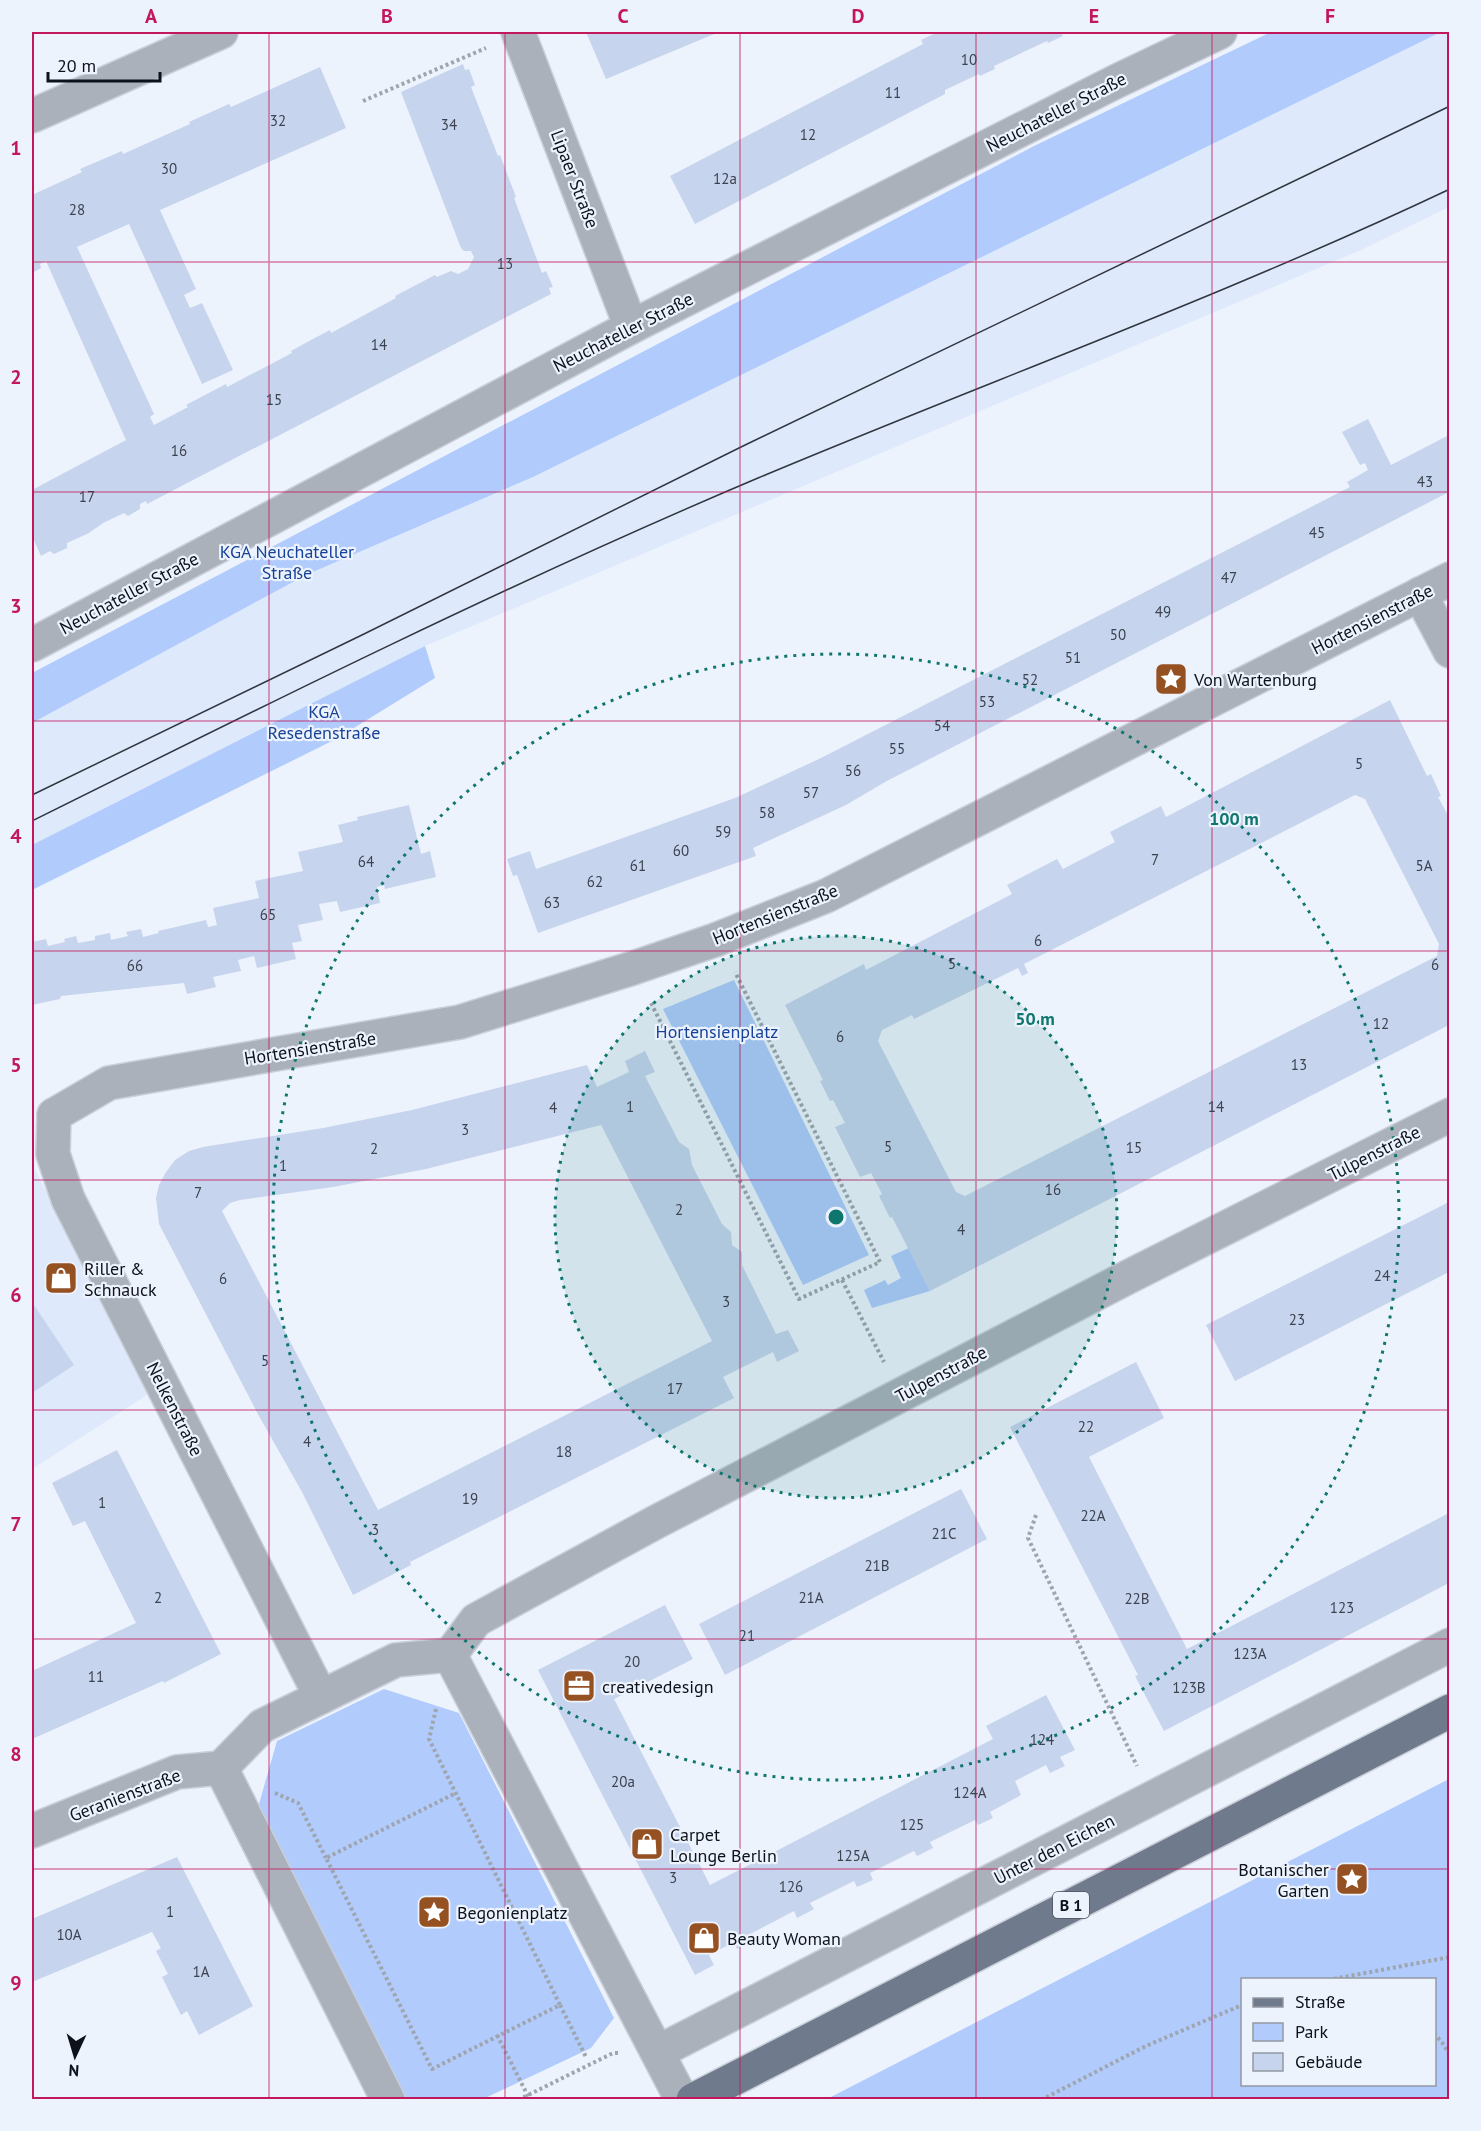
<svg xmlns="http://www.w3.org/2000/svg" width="1481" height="2131" font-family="'PT Sans',sans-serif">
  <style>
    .built { fill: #dee9fc }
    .green { fill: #b0cbfc; fill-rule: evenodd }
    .building { fill: #c7d4ed; fill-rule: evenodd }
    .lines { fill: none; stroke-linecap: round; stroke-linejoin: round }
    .minor-casing { stroke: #c9cfd9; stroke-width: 36 }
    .major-casing { stroke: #c9cfd9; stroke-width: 36 }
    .path { stroke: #9fa5ae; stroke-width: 4; stroke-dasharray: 3 3; stroke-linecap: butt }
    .minor { stroke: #abb1bb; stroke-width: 33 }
    .major { stroke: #6f7a8c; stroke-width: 33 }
    .tram { stroke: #31353e; stroke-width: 1.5 }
    .grid { fill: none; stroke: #c2185b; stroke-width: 1.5; stroke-opacity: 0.55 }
    .ring { fill: none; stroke: #0f766e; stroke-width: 3; stroke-dasharray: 3 6 }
    .labels { text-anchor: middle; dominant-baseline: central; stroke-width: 4.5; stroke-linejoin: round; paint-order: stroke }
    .number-label { font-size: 15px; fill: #3c424f }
    .shield { fill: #edf3fd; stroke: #50555e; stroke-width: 1.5 }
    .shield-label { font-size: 16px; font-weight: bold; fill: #0d111a }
    .street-label { font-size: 18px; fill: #0d111a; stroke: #edf3fd }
    .park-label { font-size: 18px; fill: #174298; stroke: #edf3fd }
    .poi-label { font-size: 18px; fill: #0d111a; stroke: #edf3fd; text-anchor: start }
    .centre { fill: #0f766e; stroke: #edf3fd; stroke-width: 3 }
    .ring-label { font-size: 18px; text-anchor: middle; font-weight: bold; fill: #0f766e; stroke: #edf3fd; stroke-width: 4.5; stroke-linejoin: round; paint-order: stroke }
    .neatline { fill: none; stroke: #c2185b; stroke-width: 2 }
    .grid-label { font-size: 20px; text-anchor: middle; font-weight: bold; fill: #c2185b }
  </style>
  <rect width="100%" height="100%" fill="#edf3fd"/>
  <!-- built -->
  <g class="built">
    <path d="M1441 32H1449V207L1361 250 425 646 32 845V723L306 575 533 477Z"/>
    <path d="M32 1164 150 1393 32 1469Z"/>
  </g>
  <!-- green -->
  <g class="green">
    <path d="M1271 32H1441L533 477 306 575 32 723V673L1034 146Z"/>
    <path d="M425 646 435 678 336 739 32 890V845Z"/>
    <path d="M734 980 869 1255 803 1285 663 1009Z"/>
    <path d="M909 1248 930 1291 872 1308 864 1290 885 1280 888 1285 901 1278 891 1256Z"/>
    <path d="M384 1689 459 1713 614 2018 591 2048 483 2099H400L255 1818 277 1741Z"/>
    <path d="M1449 1779V2099H827ZM1242 1980H1434V2084H1242Z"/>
  </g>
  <!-- building -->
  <g class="building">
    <path d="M586 32H719L606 79Z"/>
    <path d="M938 32H1065L1061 33 1063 36 1048 43 1047 41 994 66 995 69 980 76 979 74 945 90V94L695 224 670 176 923 44 921 40Z"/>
    <path d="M463 64 465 70 469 69 475 85 471 87 498 156 500 155 516 197 514 198 542 273 546 271 553 287 549 288 551 294 147 504 146 501 140 504V509L128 516 124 513 103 523 89 533 67 543V548L54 554 50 551 41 556 32 536V490L126 440 46 261 40 264 41 268 32 273V195L82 172 80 169 122 151 123 154 190 124 189 122 229 104 231 107 320 67 346 128 160 210 196 289 184 295 190 308 202 303 233 370 202 384 129 224 77 247 154 414 150 417 154 425 188 407 186 405 205 395 226 384 227 387 292 353 291 351 311 340 330 330 331 333 396 298 395 296 435 275 437 277 451 271 458 274 468 269 474 257 471 251H464L461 248 401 92Z"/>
    <path d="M1368 419 1391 465 1449 435V492L885 782 846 805 753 848 756 856 538 933 517 875 513 876 507 859 530 851 536 869 735 798 821 758 1350 487 1347 482 1368 470 1365 463 1360 465 1342 432Z"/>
    <path d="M1390 700 1427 776 1431 774 1441 796 1438 797 1449 817V1025L930 1291 892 1217 890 1218 879 1196 882 1194 871 1173 860 1177 835 1127 845 1123 833 1100 830 1101 820 1081 823 1080 785 1005 864 964 866 970 1012 894 1007 885 1057 859 1063 869 1115 842 1110 832 1161 806 1166 817ZM1355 795 1365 799 1439 944 1437 956 965 1196 956 1192 878 1041 882 1030 912 1015 914 1019 1018 968 1022 976 1028 973 1024 964Z"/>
    <path d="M409 805 421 854 430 851 436 877 385 889 384 885 377 887 380 903 340 912 337 901 319 904 323 920 298 925 302 941 292 943 296 959 257 968 254 956 238 960 241 971 213 977 216 987 187 994 184 983 61 996 60 999 32 1005V942L46 939 48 946 65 942 64 939 76 936 78 943 95 940V936L110 933 111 940 128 936 126 932 141 929 143 937 159 933 158 931 206 920 208 927 217 925 213 908 259 898 255 881 303 871 298 852 343 842 338 825 358 820 357 817Z"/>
    <path d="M645 1051 655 1072 645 1076 679 1142 689 1149 692 1165 722 1224 731 1232 732 1245 742 1252V1265L776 1334 788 1330 799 1351 777 1362 773 1352 723 1377 734 1398 410 1562 411 1565 353 1595 302 1492 259 1416 159 1224 156 1198 159 1185 166 1172 175 1160 189 1151 203 1147 323 1128 412 1110 587 1065 597 1087 629 1072 625 1061ZM601 1125 712 1341 378 1510 222 1211 230 1203 240 1200 333 1187 426 1169Z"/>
    <path d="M1449 1202V1272L1235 1381 1206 1325Z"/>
    <path d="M32 1302 74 1365 32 1393Z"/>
    <path d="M1136 1362 1164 1418 1089 1457 1187 1649 1449 1513V1583L1164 1731 1135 1676 1138 1675 1010 1427Z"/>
    <path d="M117 1450 221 1654 164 1683 163 1681 32 1739V1671L136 1623 85 1521 73 1526 52 1483Z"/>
    <path d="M961 1489 987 1539 725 1675 699 1624Z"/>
    <path d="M665 1605 693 1659 614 1699 710 1885 993 1739 986 1726 1046 1695 1075 1750 1060 1757 1065 1766 1050 1773 1046 1765 1015 1781 1021 1795 990 1812 993 1818 978 1825 975 1820 930 1842 933 1848 917 1856 914 1851 870 1873 873 1880 857 1887 854 1881 810 1903 814 1909 797 1918 794 1911 750 1934 754 1940 737 1949 734 1942 709 1955 714 1965 695 1975 538 1670Z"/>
    <path d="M177 1857 253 2006 199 2035 187 2011 181 2015 162 1977 168 1974 156 1951 161 1948 152 1932 32 1982V1919Z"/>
  </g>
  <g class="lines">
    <!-- minor casing -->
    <g class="minor-casing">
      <g id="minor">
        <path d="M518 32 631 327"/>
        <path d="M32 116 221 32"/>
        <path d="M1420 594 1450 651"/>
        <path d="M32 645 631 327 1117 81 1220 32"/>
        <path d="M54 1115 109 1083 460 1022 633 968 715 940 826 896 1450 579"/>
        <path d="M54 1115 53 1154 68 1199 321 1697"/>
        <path d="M450 1655 476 1620 656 1522 1130 1276 1450 1115"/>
        <path d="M450 1655 682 2100"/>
        <path d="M221 1768 388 2100"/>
        <path d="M221 1768 262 1726 321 1697 396 1660 450 1655"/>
        <path d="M32 1831 177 1772 221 1768"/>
        <path d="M658 2052 1450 1645"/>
      </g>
    </g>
    <!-- major casing -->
    <g class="major-casing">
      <path id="major" d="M693 2100 1450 1711"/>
    </g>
    <!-- path -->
    <g class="path">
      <path d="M363 101 486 48"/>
      <path d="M651 1003 799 1299 880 1262 735 972"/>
      <path d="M842 1280 884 1362"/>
      <path d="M1036 1515 1028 1538 1137 1766"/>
      <path d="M436 1709 429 1739 560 2005 432 2069 326 1858 454 1794"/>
      <path d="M275 1793 298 1803 326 1858"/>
      <path d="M1328 1980 1450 1957"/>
      <path d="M560 2005 586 2057"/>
      <path d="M1434 2033 1444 2045 1450 2056"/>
      <path d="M497 2035 530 2100"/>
      <path d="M518 2100 613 2053H618"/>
      <path d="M1041 2100 1146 2046 1242 2005"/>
    </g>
    <!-- minor -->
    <use href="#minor" class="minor"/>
    <!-- major -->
    <use href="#major" class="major"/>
    <!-- tram -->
    <g class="tram">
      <path d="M32 795 364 634 741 447 1450 106"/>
      <path d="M32 821C271 702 512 582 758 478 989 381 1224 296 1450 189"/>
    </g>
  </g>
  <!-- grid -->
  <path class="grid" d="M269 32V2100M505 32V2100M740 32V2100M976 32V2100M1212 32V2100M32 262H1450M32 492H1450M32 721H1450M32 951H1450M32 1180H1450M32 1410H1450M32 1639H1450M32 1869H1450"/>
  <!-- distance rings -->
  <circle cx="836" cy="1217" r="281" fill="#0f766e" fill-opacity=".12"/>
  <g class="ring">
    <circle cx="836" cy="1217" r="281"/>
    <circle cx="836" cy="1217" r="563"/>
  </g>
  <!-- icons -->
  <defs>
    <g id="sight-square" transform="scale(1.725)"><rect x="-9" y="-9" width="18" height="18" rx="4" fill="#955122" stroke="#edf3fd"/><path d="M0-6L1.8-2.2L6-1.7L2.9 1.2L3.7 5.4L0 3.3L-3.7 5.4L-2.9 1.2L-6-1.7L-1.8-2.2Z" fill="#fff"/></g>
    <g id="shop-square" transform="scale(1.725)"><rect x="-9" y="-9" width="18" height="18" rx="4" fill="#955122" stroke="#edf3fd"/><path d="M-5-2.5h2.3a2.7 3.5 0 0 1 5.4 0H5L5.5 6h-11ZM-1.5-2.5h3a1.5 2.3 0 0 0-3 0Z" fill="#fff"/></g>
    <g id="office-square" transform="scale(1.725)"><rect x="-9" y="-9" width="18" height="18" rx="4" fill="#955122" stroke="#edf3fd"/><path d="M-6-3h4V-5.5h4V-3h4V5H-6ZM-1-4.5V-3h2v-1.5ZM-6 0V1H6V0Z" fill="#fff"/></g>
  </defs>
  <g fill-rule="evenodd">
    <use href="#sight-square" x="1171" y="679"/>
    <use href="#shop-square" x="61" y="1278"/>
    <use href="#office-square" x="579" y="1686"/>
    <use href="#shop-square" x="647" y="1844"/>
    <use href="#sight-square" x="1352" y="1879"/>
    <use href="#sight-square" x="434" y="1912"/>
    <use href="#shop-square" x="704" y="1938"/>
  </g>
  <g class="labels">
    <!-- number labels -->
    <g class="number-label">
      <text x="969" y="59">10</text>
      <text x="893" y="92">11</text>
      <text x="278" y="120">32</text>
      <text x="449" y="124">34</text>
      <text x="808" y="134">12</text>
      <text x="169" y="168">30</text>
      <text x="725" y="178">12a</text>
      <text x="77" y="209">28</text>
      <text x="505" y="263">13</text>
      <text x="379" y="344">14</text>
      <text x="274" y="399">15</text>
      <text x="179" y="450">16</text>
      <text x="1425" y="481">43</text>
      <text x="87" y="496">17</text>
      <text x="1317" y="532">45</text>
      <text x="1229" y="577">47</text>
      <text x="1163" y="611">49</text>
      <text x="1118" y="634">50</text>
      <text x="1073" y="657">51</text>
      <text x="1030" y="679">52</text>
      <text x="987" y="701">53</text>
      <text x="942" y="725">54</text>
      <text x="897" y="748">55</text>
      <text x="1359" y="763">5</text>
      <text x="853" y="770">56</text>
      <text x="811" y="792">57</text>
      <text x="767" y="812">58</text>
      <text x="723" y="831">59</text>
      <text x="681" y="850">60</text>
      <text x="1155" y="859">7</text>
      <text x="366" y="861">64</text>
      <text x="638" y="865">61</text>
      <text x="1424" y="865">5A</text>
      <text x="595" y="881">62</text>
      <text x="552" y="902">63</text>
      <text x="268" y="914">65</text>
      <text x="1038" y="940">6</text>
      <text x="952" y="963">5</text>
      <text x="1435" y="964">6</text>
      <text x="135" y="965">66</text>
      <text x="1381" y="1023">12</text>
      <text x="840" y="1036">6</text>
      <text x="1299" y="1064">13</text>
      <text x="630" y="1106">1</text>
      <text x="1216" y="1106">14</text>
      <text x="553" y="1107">4</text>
      <text x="465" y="1129">3</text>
      <text x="888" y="1146">5</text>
      <text x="1134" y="1147">15</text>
      <text x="374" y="1148">2</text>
      <text x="283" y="1165">1</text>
      <text x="1053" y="1189">16</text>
      <text x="198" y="1192">7</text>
      <text x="679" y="1209">2</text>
      <text x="961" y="1229">4</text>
      <text x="1382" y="1275">24</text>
      <text x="223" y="1278">6</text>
      <text x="726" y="1301">3</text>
      <text x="1297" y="1319">23</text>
      <text x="265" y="1360">5</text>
      <text x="675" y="1388">17</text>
      <text x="1086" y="1426">22</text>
      <text x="307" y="1441">4</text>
      <text x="564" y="1451">18</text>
      <text x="470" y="1498">19</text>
      <text x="102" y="1502">1</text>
      <text x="1093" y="1515">22A</text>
      <text x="375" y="1529">3</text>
      <text x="944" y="1533">21C</text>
      <text x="877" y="1565">21B</text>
      <text x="158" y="1597">2</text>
      <text x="811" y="1597">21A</text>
      <text x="1137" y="1598">22B</text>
      <text x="1342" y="1607">123</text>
      <text x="747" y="1635">21</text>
      <text x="1250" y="1653">123A</text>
      <text x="632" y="1661">20</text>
      <text x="96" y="1676">11</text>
      <text x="1189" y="1687">123B</text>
      <text x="1042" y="1739">124</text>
      <text x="623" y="1781">20a</text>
      <text x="970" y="1792">124A</text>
      <text x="912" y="1824">125</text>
      <text x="853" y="1855">125A</text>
      <text x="673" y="1877">3</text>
      <text x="791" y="1886">126</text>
      <text x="170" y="1911">1</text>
      <text x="69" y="1934">10A</text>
      <text x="201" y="1971">1A</text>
    </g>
    <!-- shield labels -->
    <rect class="shield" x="1053" y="1892" width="36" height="26" rx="4.5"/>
    <g class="shield-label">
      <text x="1071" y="1905">B 1</text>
    </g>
    <!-- street labels -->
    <g class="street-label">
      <text transform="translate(1056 112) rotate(-27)">Neuchateller Straße</text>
      <text transform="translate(575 179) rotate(69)">Lipaer Straße</text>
      <text transform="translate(623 332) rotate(-27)">Neuchateller Straße</text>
      <text transform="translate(129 593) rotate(-28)">Neuchateller Straße</text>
      <text transform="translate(1372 619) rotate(-27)">Hortensienstraße</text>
      <text transform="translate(775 914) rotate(-22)">Hortensienstraße</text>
      <text transform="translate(310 1048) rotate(-9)">Hortensienstraße</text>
      <text transform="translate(1374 1153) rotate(-27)">Tulpenstraße</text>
      <text transform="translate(941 1374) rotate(-28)">Tulpenstraße</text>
      <text transform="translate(175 1409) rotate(63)">Nelkenstraße</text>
      <text transform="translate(125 1795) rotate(-21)">Geranienstraße</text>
      <text transform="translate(1054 1849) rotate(-27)">Unter den Eichen</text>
    </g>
    <!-- park labels -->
    <g class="park-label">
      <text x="287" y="551">KGA Neuchateller<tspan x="287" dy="21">Straße</tspan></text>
      <text x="324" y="711">KGA<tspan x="324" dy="21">Resedenstraße</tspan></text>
      <text x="717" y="1031">Hortensienplatz</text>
    </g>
    <!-- poi labels -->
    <g class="poi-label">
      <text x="1194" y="679">Von Wartenburg</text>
      <text x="84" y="1268">Riller &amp;<tspan x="84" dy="21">Schnauck</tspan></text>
      <text x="602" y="1686">creativedesign</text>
      <text x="670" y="1834">Carpet<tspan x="670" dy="21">Lounge Berlin</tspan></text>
      <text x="1329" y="1869" text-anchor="end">Botanischer<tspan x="1329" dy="21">Garten</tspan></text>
      <text x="457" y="1912">Begonienplatz</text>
      <text x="727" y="1938">Beauty Woman</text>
    </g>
  </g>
  <circle cx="836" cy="1217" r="9" class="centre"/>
  <g class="ring-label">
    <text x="1234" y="825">100 m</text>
    <text x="1035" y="1025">50 m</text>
  </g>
  <!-- border -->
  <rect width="1481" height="2131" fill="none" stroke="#edf3fd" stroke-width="66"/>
  <!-- legend -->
  <rect x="1241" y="1978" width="195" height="108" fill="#edf3fd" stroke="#9399a2" stroke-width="1.5"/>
  <rect x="1253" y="1998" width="30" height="9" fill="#6f7a8c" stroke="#9399a2" stroke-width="1.5"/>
  <text x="1295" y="2008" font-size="18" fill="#0d111a">Straße</text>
  <rect x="1253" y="2023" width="30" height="18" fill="#b0cbfc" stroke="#9399a2" stroke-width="1.5"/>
  <text x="1295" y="2038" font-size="18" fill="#0d111a">Park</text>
  <rect x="1253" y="2053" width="30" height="18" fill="#c7d4ed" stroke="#9399a2" stroke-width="1.5"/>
  <text x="1295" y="2068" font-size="18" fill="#0d111a">Gebäude</text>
  <!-- north arrow -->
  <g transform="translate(75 2056) rotate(184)" stroke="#edf3fd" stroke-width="4.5" paint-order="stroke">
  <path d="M0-4.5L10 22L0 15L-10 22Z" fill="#0d111a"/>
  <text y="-9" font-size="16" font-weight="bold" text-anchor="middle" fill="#0d111a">N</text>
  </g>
  <!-- scale -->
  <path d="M48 72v9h112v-9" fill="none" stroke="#0d111a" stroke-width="3"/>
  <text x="57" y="72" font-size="18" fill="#0d111a" stroke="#edf3fd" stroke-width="4.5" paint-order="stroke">20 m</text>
  <rect x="33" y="33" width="1415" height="2065" class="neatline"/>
  <g class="grid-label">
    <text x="151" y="23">A</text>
    <text x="387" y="23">B</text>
    <text x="623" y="23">C</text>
    <text x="858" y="23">D</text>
    <text x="1094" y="23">E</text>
    <text x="1330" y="23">F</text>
    <text x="16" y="155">1</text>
    <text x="16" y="384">2</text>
    <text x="16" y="613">3</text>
    <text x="16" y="843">4</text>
    <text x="16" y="1072">5</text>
    <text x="16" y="1302">6</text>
    <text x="16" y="1531">7</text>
    <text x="16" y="1761">8</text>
    <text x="16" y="1990">9</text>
  </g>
</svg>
